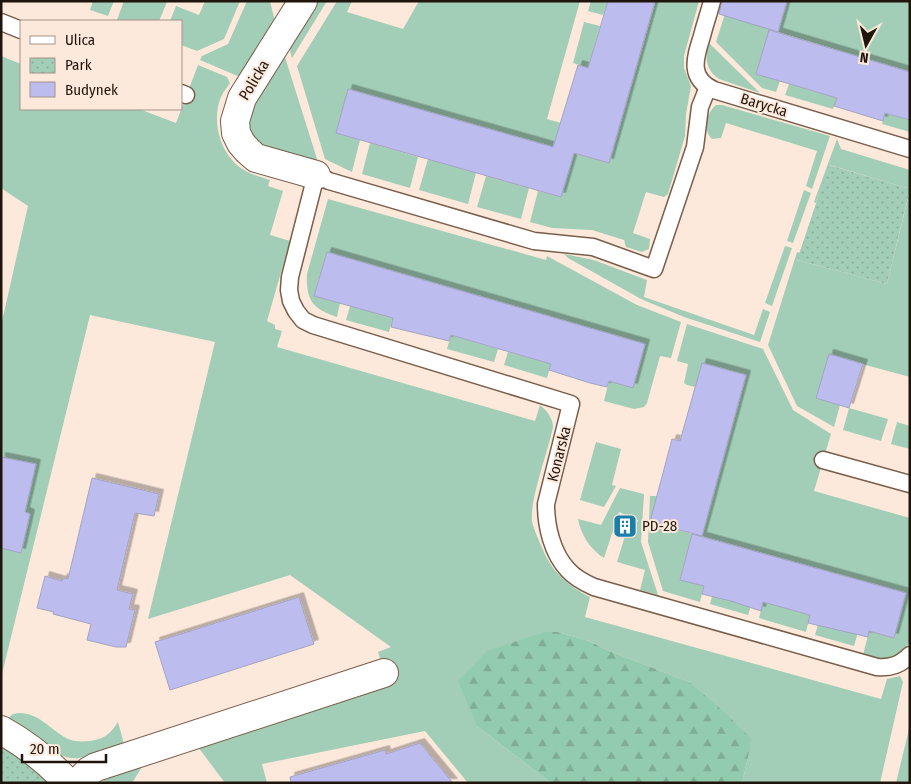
<svg xmlns="http://www.w3.org/2000/svg" width="911" height="784" font-family="'Fira Sans Condensed',sans-serif">
  <style>
    .green { fill: #a2cdb6 }
    .forest { fill: url(#forest-firs) }
    .park { fill: url(#park-dots) }
    .building { fill: #bcbcef; stroke: #a3a3c3; filter: url(#shadow) }
    .lines { fill: none; stroke-linecap: round; stroke-linejoin: round }
    .service-casing { stroke: #785d49; stroke-width: 19 }
    .minor-casing { stroke: #785d49; stroke-width: 30 }
    .service { stroke: #fff; stroke-width: 16 }
    .minor { stroke: #fff; stroke-width: 28 }
    .labels { text-anchor: middle; dominant-baseline: central; stroke-width: 4; stroke-linejoin: round; paint-order: stroke }
    .street-label { font-size: 15px; fill: #20150d; stroke: #fce9db }
    .poi-label { font-size: 15px; fill: #20150d; stroke: #fce9db; text-anchor: start }
  </style>
  <defs>
    <pattern id="forest-firs" width="22" height="20" patternUnits="userSpaceOnUse" patternTransform="scale(1.25)"><rect width="22" height="20" fill="#93cbae"/><path d="M5 1l3.5 6h-7zM16 11l3.5 6h-7z" fill="#7ead94"/></pattern>
    <pattern id="park-dots" width="8" height="8" patternUnits="userSpaceOnUse" patternTransform="scale(1.25)"><rect width="8" height="8" fill="#a2cdb6"/><path d="M2 2h.1M6 6h.1" fill="none" stroke="#8baf9b" stroke-width="1.8" stroke-linecap="round"/></pattern>
    <filter id="shadow"><feDropShadow dx="4.5" dy="-4.5" stdDeviation="0" flood-color="#0004"/></filter>
  </defs>
  <rect width="100%" height="100%" fill="#fce9db"/>
  <!-- green -->
  <g class="green">
    <path d="M93 1H114L108 16 90 10Z"/>
    <path d="M124 1H165L167 2 159 21H120L117 20Z"/>
    <path d="M205 1H240L224 39 197 51 181 45V21H170L176 6 199 15Z"/>
    <path d="M247 1H270L275 22 240 77 200 60 202 56 228 44Z"/>
    <path d="M318 1H327L292 58 289 47Z"/>
    <path d="M337 1H352L347 12 403 29 419 1H580L547 119 561 123 565 151 349 89 336 133 360 140 352 172 325 159 297 66Z"/>
    <path d="M591 1H608L603 15 588 11Z"/>
    <path d="M648 1H699L684 56V68L691 86 686 114 685 136 668 194 664 197 646 192 633 233 650 239 649 249 642 252 626 247 624 240 592 230 552 228 530 222 538 191 561 197 574 153 609 163 655 3Z"/>
    <path d="M729 1 770 29 756 74 780 81 776 92 762 88 716 42Z"/>
    <path d="M787 1H910V72L778 32Z"/>
    <path d="M584 22 600 26 588 68 573 63Z"/>
    <path d="M709 43 760 93 719 79C705 69 705 58 709 43Z"/>
    <path d="M284 54 318 162 264 147C258 143 251 136 249 129 244 110 274 71 284 54Z"/>
    <path d="M1 56 21 64V109H139L176 123 198 65 227 77 230 83C227 88 223 92 221 97 211 120 220 154 241 168 249 174 260 177 270 180L268 186 283 191 270 235 290 241 267 321 275 325V329L282 331 277 347 535 421 540 405C547 411 553 418 553 427 548 452 530 498 532 521 534 531 539 540 543 550 553 573 568 586 590 597L585 617 881 699 887 679 900 676 903 682 880 783H742L749 753 689 682 607 650 589 641 558 632 477 726 551 783H468L425 731 262 764 267 783H225L198 747 388 685 378 652 391 647 290 575 148 619 215 342 90 315 1 678V326L28 206 1 188Z"/>
    <path d="M789 84 837 98 833 109 785 95Z"/>
    <path d="M716 105H722L830 136 812 189 806 186 817 151 726 123 721 138 712 139C702 130 707 112 716 105Z"/>
    <path d="M885 113 910 120V132L882 124Z"/>
    <path d="M837 139 841 149 910 170V189L830 165 816 203 814 202Z"/>
    <path d="M370 143 418 157 410 188 362 174Z"/>
    <path d="M428 159 476 173 468 204 419 190Z"/>
    <path d="M486 176 529 188 521 219 477 207Z"/>
    <path d="M804 190 811 193 793 243 787 241Z"/>
    <path d="M910 190V377L829 355 817 398 840 405 834 427 797 406 768 345 797 252 800 253 797 260 887 284Z"/>
    <path d="M328 199 546 260 547 256 637 305 681 322 671 358 660 356 647 403 644 407 634 409 604 401 609 381 633 387 645 344 327 252 314 295 340 303 337 317C312 309 306 300 307 274Z"/>
    <path d="M785 246 792 248 772 306 765 303Z"/>
    <path d="M564 254 594 260 644 279 647 280 644 297 754 335 763 309 770 312 760 342 684 317 641 299 568 258Z"/>
    <path d="M350 306 393 318 389 332 346 320Z"/>
    <path d="M687 324 763 349 793 410 831 434 814 491 910 518V641C899 663 882 660 863 655L869 631 894 638 906 593 701 536 746 376 695 387 687 385 684 383 688 364 677 361Z"/>
    <path d="M451 335 498 349 494 362 447 349Z"/>
    <path d="M508 352 551 364 547 378 504 365Z"/>
    <path d="M849 408 888 419 881 441 843 430Z"/>
    <path d="M897 422 910 426V449L891 444Z"/>
    <path d="M596 442 621 449 612 485 616 486 604 507 580 500Z"/>
    <path d="M620 488 644 494 641 542 658 595 640 590 645 570 617 562 625 536 631 538 638 520 619 512 604 558C590 549 581 535 578 519L601 525Z"/>
    <path d="M650 496H657L658 524 692 534 680 579 704 586 700 602 663 591 648 542Z"/>
    <path d="M714 589 753 600 748 615 710 604Z"/>
    <path d="M763 602 810 615 806 632 759 618Z"/>
    <path d="M820 618 859 629 854 646 815 635Z"/>
    <path d="M19 713C39 713 50 729 66 738 77 744 99 742 108 734 112 731 115 726 118 722L124 744C110 749 94 756 79 758 54 761 27 732 8 718L13 714Z"/>
    <path d="M910 725V783H896Z"/>
    <path d="M142 767 132 783H104L103 779Z"/>
  </g>
  <!-- forest -->
  <path class="forest" d="M544 632H558L589 641 607 650 689 682 723 711 751 738 749 753 742 783H551L477 726 458 681 487 651Z"/>
  <!-- park -->
  <g class="park">
    <path d="M829 165 910 189 887 284 797 260Z"/>
    <path d="M1 740 55 783H1Z"/>
  </g>
  <!-- building -->
  <g class="building">
    <path d="M608 1H655L609 163 574 153 561 197 336 133 348 89 553 147 578 65 588 68Z"/>
    <path d="M722 1H787L778 32 719 14Z"/>
    <path d="M769 30 910 72V120L885 113 883 121 834 106 837 98 756 74Z"/>
    <path d="M327 252 645 344 633 388 609 381 607 387 590 383 549 370 551 364 451 335 449 341 391 327 393 318 314 296Z"/>
    <path d="M829 354 863 364 849 408 816 398Z"/>
    <path d="M702 363 746 375 702 536 650 522 672 439 680 441Z"/>
    <path d="M1 457 36 464 25 512 30 514 21 553 1 548Z"/>
    <path d="M92 478 159 494 154 516 135 513 117 590 133 594 129 609 135 610 126 647H116L87 640 91 624 53 614 54 612 37 608 45 576 62 581 63 578 68 579Z"/>
    <path d="M692 534 906 593 894 638 869 631 868 637 808 623 810 615 763 602 761 611 731 601 702 594 704 586 680 580Z"/>
    <path d="M299 597 314 644 170 690 155 642Z"/>
    <path d="M420 743 453 783H291L290 777 385 750 386 754Z"/>
  </g>
  <g class="lines">
    <!-- service casing -->
    <g class="service-casing">
      <g id="service">
        <path d="M712 1C709 13 705 24 702 36 695 58 688 78 714 90L910 149"/>
        <path d="M1 22 21 30"/>
        <path d="M708 87 700 107 695 147 654 269 593 247 534 241 329 181 316 175 290 277 289 290 291 301 296 311 303 320 313 325 571 404 546 504C546 526 552 553 568 570 575 578 585 583 594 587L877 667C891 668 900 665 910 655"/>
        <path d="M181 93 186 95"/>
        <path d="M823 460 910 484"/>
      </g>
    </g>
    <!-- minor casing -->
    <g class="minor-casing">
      <g id="minor">
        <path d="M303 1 242 98 235 121 236 133 241 143 248 151 256 158 316 175"/>
        <path d="M1 730C26 744 49 762 68 783"/>
        <path d="M77 783 89 771 96 767 384 673"/>
      </g>
    </g>
    <!-- service -->
    <use href="#service" class="service"/>
    <!-- minor -->
    <use href="#minor" class="minor"/>
  </g>
  <!-- icons -->
  <defs>
    <g id="building-square" transform="scale(1.25)"><rect x="-9" y="-9" width="18" height="18" rx="4" fill="#197fa9" stroke="#fce9db"/><path d="M-4-6H4V6H1V3H-1V6H-4ZM-2.5-4.3h1.7v1.8h-1.7ZM.8-4.3h1.7v1.8H.8ZM-2.5-1h1.7V.8h-1.7ZM.8-1h1.7V.8H.8Z" fill="#fff"/></g>
  </defs>
  <g fill-rule="evenodd">
    <use href="#building-square" x="625" y="526"/>
  </g>
  <g class="labels">
    <!-- street labels -->
    <g class="street-label">
      <text transform="translate(254 80) rotate(-59)">Policka</text>
      <text transform="translate(764 105) rotate(17)">Barycka</text>
      <text transform="translate(559 454) rotate(-76)">Konarska</text>
    </g>
    <!-- poi labels -->
    <g class="poi-label">
      <text x="642" y="526">PD-28</text>
    </g>
  </g>
  <!-- border -->
  <rect width="911" height="784" fill="none" stroke="#20150d" stroke-width="5"/>
  <!-- legend -->
  <rect x="20" y="20" width="162" height="90" fill="#fce9db" stroke="#a49489"/>
  <rect x="30" y="36" width="25" height="8" fill="#ffffff" stroke="#a49489"/>
  <text x="65" y="45" font-size="15" fill="#20150d">Ulica</text>
  <rect x="30" y="58" width="25" height="15" fill="url(#park-dots)" stroke="#a49489"/>
  <text x="65" y="70" font-size="15" fill="#20150d">Park</text>
  <rect x="30" y="82" width="25" height="15" fill="#bcbcef" stroke="#a49489"/>
  <text x="65" y="95" font-size="15" fill="#20150d">Budynek</text>
  <!-- north arrow -->
  <g transform="translate(866 45) rotate(188)" stroke="#fce9db" stroke-width="4" paint-order="stroke">
  <path d="M0-4L9 19L0 12L-9 19Z" fill="#20150d"/>
  <text y="-8" font-size="14" font-weight="bold" text-anchor="middle" fill="#20150d">N</text>
  </g>
  <!-- scale -->
  <path d="M22 754v8h84v-8" fill="none" stroke="#20150d" stroke-width="2.5"/>
  <text x="30" y="754" font-size="15" fill="#20150d" stroke="#fce9db" stroke-width="4" paint-order="stroke">20 m</text>
</svg>
